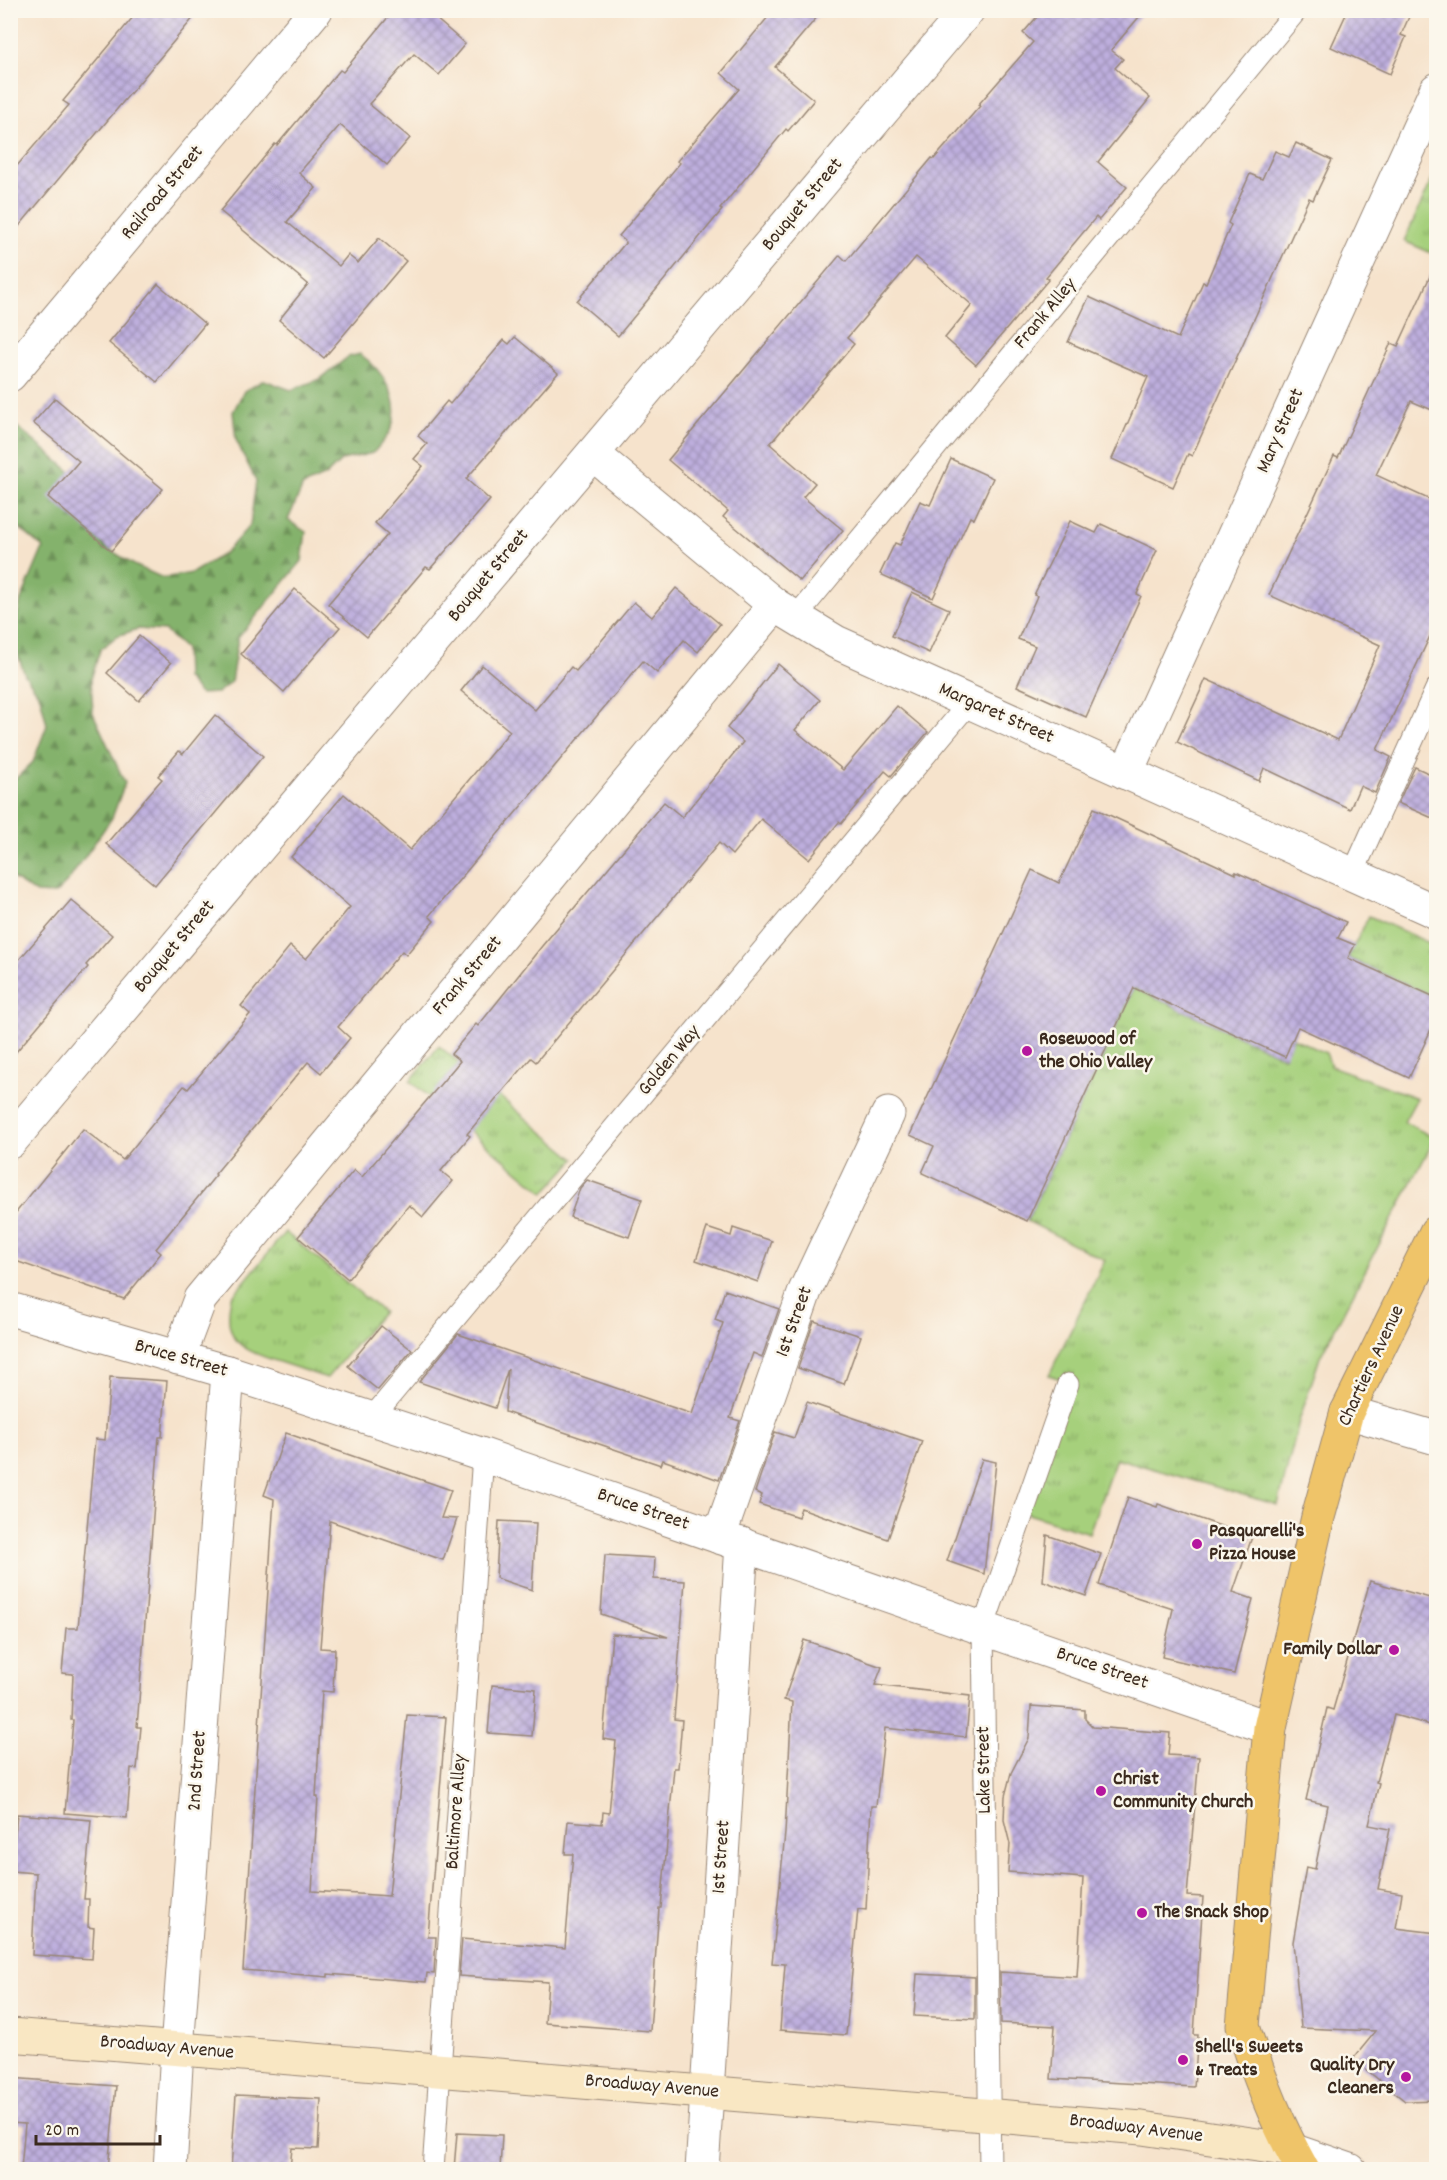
<svg xmlns="http://www.w3.org/2000/svg" width="1447" height="2180" font-family="Dekko,sans-serif">
  <style>
    .grass { fill: url(#grass-tufts); stroke: #707d4d; stroke-width: 1.5 }
    .forest { fill: url(#forest-firs); stroke: #606e45; stroke-width: 1.5 }
    .building { fill: url(#building-cross-hatch) }
    .lines { fill: none; stroke-linecap: round; stroke-linejoin: round }
    .lane-casing { stroke: #988675; stroke-width: 23 }
    .street-casing { stroke: #988675; stroke-width: 35 }
    .secondary-casing { stroke: #988675; stroke-width: 35 }
    .primary-casing { stroke: #988675; stroke-width: 35 }
    .lane { stroke: #fff; stroke-width: 21 }
    .street { stroke: #fff; stroke-width: 33 }
    .secondary { stroke: #f9e7c3; stroke-width: 33 }
    .primary { stroke: #efc469; stroke-width: 33 }
    .poi-dot { fill: #b5179e; stroke: #fbf7ec; stroke-width: 2 }
    .labels { text-anchor: middle; dominant-baseline: central; stroke-width: 5; stroke-linejoin: round; paint-order: stroke }
    .street-label { font-size: 20px; fill: #3b2a1e; stroke: #fbf7ec }
    .poi-label { font-size: 20px; font-weight: bold; fill: #3b2a1e; stroke: #fbf7ec; text-anchor: start }
  </style>
  <defs>
    <pattern id="grass-tufts" width="24" height="20" patternUnits="userSpaceOnUse" patternTransform="scale(1.5)"><rect width="24" height="20" fill="#a6d07c"/><path d="M3 7l-1-3M5 7V3M7 7l1-3M15 17l-1-3M17 17v-4M19 17l1-3" fill="none" stroke="#88a965"/></pattern>
    <pattern id="forest-firs" width="22" height="20" patternUnits="userSpaceOnUse" patternTransform="scale(1.5)"><rect width="22" height="20" fill="#84b26c"/><path d="M5 1l3.5 6h-7zM16 11l3.5 6h-7z" fill="#6d9158"/></pattern>
    <pattern id="building-cross-hatch" width="8" height="8" patternUnits="userSpaceOnUse" patternTransform="scale(1.5)"><rect width="8" height="8" fill="#beafde"/><path d="M0 0l8 8M0 8l8-8" fill="none" stroke="#9c8fb3"/></pattern>
  </defs>
  <rect width="100%" height="100%" fill="#fbf7ec"/>
  <filter id="ink" filterUnits="userSpaceOnUse"><feTurbulence type="fractalNoise" baseFrequency=".0167" numOctaves="2"/><feDisplacementMap in="SourceGraphic" scale="12" xChannelSelector="R" yChannelSelector="G"/><feConvolveMatrix kernelMatrix="1 2 1 2 8 2 1 2 1" color-interpolation-filters="sRGB"/></filter>
  <filter id="wash" filterUnits="userSpaceOnUse"><feTurbulence type="fractalNoise" baseFrequency=".008" numOctaves="4" result="noise"/><feDisplacementMap in="SourceGraphic" scale="24" xChannelSelector="R" yChannelSelector="G"/><feGaussianBlur stdDeviation="1.35" result="paint"/><feColorMatrix in="noise" values="0 0 0 0 0 0 0 0 0 0 0 0 0 0 0 0 0 1.4 0 .05"/><feComposite in="paint" operator="in"/></filter>
  <g filter="url(#wash)">
    <rect width="100%" height="100%" fill="#f6e3cc"/>
    <!-- grass -->
    <g class="grass">
      <path d="M1436 171V255L1404 241Z"/>
      <path d="M1369 916 1436 946V998L1348 958Z"/>
      <path d="M1134 988 1284 1057 1293 1038 1326 1053 1331 1066 1417 1098 1404 1122 1435 1138 1320 1357 1299 1421 1278 1505 1116 1458 1089 1533 1025 1513 1070 1382 1049 1375 1105 1260 1027 1221Z"/>
      <path d="M439 1046 575 1159 544 1193 410 1081Z"/>
      <path d="M285 1232 383 1312 327 1378C311 1373 295 1367 279 1362 243 1350 221 1342 231 1298Z"/>
    </g>
    <!-- forest -->
    <path class="forest" d="M360 354C383 370 404 402 390 431 386 439 379 446 373 453L342 460 325 476 303 486 288 520 306 532 302 561 238 638 231 682 217 693 200 694 186 678 185 649 165 631 138 629 117 636 100 650 91 679 93 713 125 783 112 818 68 881 55 894 36 893 11 877V783L33 762 47 725 40 696 25 675 12 639 21 600 43 548 11 521 10 421 77 477 83 525 104 546 134 565 163 578 192 573 225 553 250 525 256 481 236 440 233 412 244 391 264 380 291 390 320 379 348 357Z"/>
    <g id="blocks">
      <!-- building -->
      <g class="building">
        <path d="M139 10H200L10 237V174L69 105 63 101Z"/>
        <path d="M394 10H426L465 44 439 75 414 54 369 104 410 138 387 165 340 125 299 173 316 188 287 222 339 266 348 255 358 263 379 238 406 261 324 358 279 320 308 284 220 211 275 144 277 145 340 70 343 72Z"/>
        <path d="M774 10H823L775 67 814 100 788 131 786 129 720 209 722 210 618 336 577 301 626 242 619 236 680 163 677 161 739 89 721 73Z"/>
        <path d="M1043 10H1145L1111 50 1123 59 1115 68 1150 98 1098 162 1127 187 1099 220 1096 217 1046 277 1049 279 976 365 945 338 972 305 916 257 847 338 854 344 770 444 815 483 803 497 843 530 800 581 723 517 728 511 668 460 840 255 846 261 932 158 934 159 980 106 978 105 1033 42 1023 33Z"/>
        <path d="M1348 10H1412L1401 35 1406 37 1390 74 1331 47Z"/>
        <path d="M1296 143 1332 160 1313 200 1309 198 1192 456 1188 454 1173 487 1112 459 1148 377 1068 342 1089 297 1178 338 1203 282 1206 283 1231 225 1228 223 1250 174 1262 179 1275 151 1289 157Z"/>
        <path d="M1437 261V412L1411 401 1376 475 1437 503V621L1377 750 1391 757 1375 793 1360 786 1350 809 1264 768 1259 781 1177 742 1206 679 1338 740 1380 645 1269 595 1334 456 1338 458 1391 343 1398 346Z"/>
        <path d="M158 284 205 324 157 382 109 343Z"/>
        <path d="M515 337 558 373 466 479 490 500 430 569 426 567 367 637 328 604 388 534 375 523 423 466 414 459 427 444 418 436 447 401 450 404 504 340 509 344Z"/>
        <path d="M55 398 163 489 111 551 48 497 79 461 33 423Z"/>
        <path d="M951 459 993 478 974 519 970 517 933 598 880 574 895 543 900 545 920 501 930 505Z"/>
        <path d="M1070 521 1096 533 1101 524 1157 550 1137 594 1141 596 1086 717 1017 686 1035 646 1018 639 1037 596 1034 595Z"/>
        <path d="M676 588 720 624 698 652 684 640 657 673 643 661 429 916 434 921 406 955 402 951 338 1027 350 1038 321 1073 308 1062 215 1174 216 1175 156 1249 161 1253 124 1299 10 1259V1220L83 1129 123 1160 184 1086 188 1089 250 1014 241 1006 290 946 306 959 350 907 291 857 344 794 410 850 510 731 461 691 482 665 535 710 571 667 576 671 634 602 652 617Z"/>
        <path d="M295 589 340 627 284 692 241 654Z"/>
        <path d="M912 592 949 609 929 653 892 636Z"/>
        <path d="M139 636 171 663 139 701 107 673Z"/>
        <path d="M778 664 820 700 795 730 843 770 897 706 928 732 891 776 885 771 841 824 839 822 809 859 761 819 732 855 719 843 536 1062 531 1058 467 1134 470 1136 441 1171 453 1181 423 1217 409 1205 348 1279 298 1237 354 1170 362 1177 460 1061 451 1054 476 1024 478 1026 542 946 664 802 682 817 743 742 727 728Z"/>
        <path d="M215 715 263 756 155 885 106 844 162 779 158 776 179 751 183 754Z"/>
        <path d="M1415 767 1437 777V820L1398 803Z"/>
        <path d="M1094 808 1236 874V872L1346 922 1338 938 1355 945 1348 958 1437 998V1016L1409 1078 1298 1027 1285 1057 1134 988 1027 1221 922 1173 934 1146 910 1135 1032 870 1059 883Z"/>
        <path d="M71 900 112 935 86 965 88 967 10 1059V970Z"/>
        <path d="M587 1180 642 1199 629 1237 570 1217 580 1188Z"/>
        <path d="M707 1228 731 1236 733 1228 772 1241 758 1282 696 1260Z"/>
        <path d="M725 1290 779 1309 762 1357 753 1353 730 1418 740 1421 719 1480 663 1460 661 1465 505 1412 508 1369 495 1408 419 1382 458 1334 692 1414 723 1323 715 1320Z"/>
        <path d="M814 1321 861 1336 844 1384 798 1368Z"/>
        <path d="M381 1326 412 1350 378 1390 348 1366Z"/>
        <path d="M110 1377 167 1381 162 1437H159L137 1727H141L137 1769 131 1768 127 1818 65 1813 73 1720H71L73 1674 62 1673 66 1628H78L95 1439 105 1440Z"/>
        <path d="M807 1402 922 1441 888 1539 801 1508 798 1517 759 1504 762 1495 755 1492 775 1432 794 1438Z"/>
        <path d="M286 1433 451 1490 441 1518 457 1519 443 1560 330 1521 320 1648 335 1649 333 1692 322 1691 316 1797H318L312 1891 389 1896 407 1715 446 1717 428 1937H436L434 1974 427 1973 426 1982 328 1974V1977L243 1970 274 1499 264 1495Z"/>
        <path d="M982 1459 996 1462 984 1574 947 1561Z"/>
        <path d="M1128 1497 1157 1507 1158 1504 1252 1537 1233 1592 1253 1599 1234 1674 1162 1657 1173 1609 1099 1585Z"/>
        <path d="M499 1521 536 1523 532 1590 496 1578Z"/>
        <path d="M1047 1535 1101 1554 1086 1596 1043 1581Z"/>
        <path d="M605 1555 655 1558 654 1579 685 1581 674 1719 682 1720 678 1768H674L661 1908H659L650 2031 545 2023 548 1982 459 1976 462 1939 565 1948 573 1854H565L568 1821 602 1824 603 1812 609 1813 616 1741 603 1739 612 1634 668 1637 601 1614Z"/>
        <path d="M1370 1581 1437 1600V1727L1394 1715 1376 1782 1379 1783 1369 1825 1390 1829 1378 1889 1402 1893 1396 1928 1437 1933V2100L1405 2101 1353 2059 1376 2031 1301 2028 1293 1942 1306 1867 1315 1869 1328 1805 1306 1800 1327 1708 1333 1710Z"/>
        <path d="M804 1640 882 1667 875 1685 970 1696 966 1737 885 1728 876 1806H871L866 1910 858 1909 846 2035 780 2030 785 1964 772 1963 785 1833 792 1702 784 1700Z"/>
        <path d="M492 1685 536 1689 532 1736 488 1733Z"/>
        <path d="M1031 1706 1085 1710V1719L1093 1727 1170 1733 1168 1755 1199 1757 1187 1896 1203 1897 1194 2035H1198L1194 2087 1051 2079 1055 2026 1001 2023 1000 1972 1077 1977 1083 1878 1008 1872 1010 1844 1004 1820 1005 1796 1011 1773 1029 1738Z"/>
        <path d="M17 1814 91 1820 84 1899H89L88 1927 94 1928 92 1959 32 1955 36 1873 10 1871V1836H15Z"/>
        <path d="M917 1974 975 1977V2019L914 2016Z"/>
        <path d="M10 2078 116 2086 108 2169H21L25 2124 10 2123Z"/>
        <path d="M236 2095 321 2099 318 2149 292 2148 290 2169H231Z"/>
        <path d="M457 2133 502 2135 500 2169H454Z"/>
      </g>
    </g>
  </g>
  <g filter="url(#ink)">
    <use href="#blocks" fill-opacity="0" stroke="#988675" stroke-width="1.5"/>
    <g class="lines">
      <!-- lane casing -->
      <g class="lane-casing">
        <g id="lane">
          <path d="M795 618 1297 10"/>
          <path d="M1353 873 1436 689"/>
          <path d="M371 1419 969 703"/>
          <path d="M433 2170 483 1455"/>
          <path d="M990 2170 983 1628 1068 1384"/>
        </g>
      </g>
      <!-- street casing -->
      <g class="street-casing">
        <g id="street">
          <path d="M10 375 316 10"/>
          <path d="M593 454 775 605 836 642 1436 912"/>
          <path d="M1126 773 1436 90"/>
          <path d="M10 1142 968 10"/>
          <path d="M10 1309 228 1372 483 1455 1270 1728"/>
          <path d="M178 1358 200 1299 775 605"/>
          <path d="M1347 1412 1436 1438"/>
          <path d="M719 1537 805 1291 888 1114"/>
          <path d="M1292 2150 1350 2170"/>
          <path d="M170 2170 177 2049 228 1372"/>
          <path d="M702 2170 742 1544"/>
        </g>
      </g>
      <!-- secondary casing -->
      <g class="secondary-casing">
        <path id="secondary" d="M10 2035 1142 2128 1292 2150"/>
      </g>
      <!-- primary casing -->
      <g class="primary-casing">
        <path id="primary" d="M1303 2170C1277 2124 1258 2076 1243 2026L1270 1728 1318 1517 1347 1412 1436 1232"/>
      </g>
      <!-- lane -->
      <use href="#lane" class="lane"/>
      <!-- street -->
      <use href="#street" class="street"/>
      <!-- secondary -->
      <use href="#secondary" class="secondary"/>
      <!-- primary -->
      <use href="#primary" class="primary"/>
    </g>
  </g>
  <!-- markers -->
  <g class="poi-dot">
    <circle cx="1027" cy="1051" r="6"/>
    <circle cx="1197" cy="1544" r="6"/>
    <circle cx="1394" cy="1650" r="6"/>
    <circle cx="1101" cy="1791" r="6"/>
    <circle cx="1142" cy="1913" r="6"/>
    <circle cx="1183" cy="2060" r="6"/>
    <circle cx="1406" cy="2077" r="6"/>
  </g>
  <g class="labels">
    <!-- street labels -->
    <g class="street-label">
      <text transform="translate(163 193) rotate(-50)">Railroad Street</text>
      <text transform="translate(803 205) rotate(-50)">Bouquet Street</text>
      <text transform="translate(1046 314) rotate(-50)">Frank Alley</text>
      <text transform="translate(1281 431) rotate(-66)">Mary Street</text>
      <text transform="translate(489 576) rotate(-50)">Bouquet Street</text>
      <text transform="translate(996 714) rotate(24)">Margaret Street</text>
      <text transform="translate(175 947) rotate(-50)">Bouquet Street</text>
      <text transform="translate(468 976) rotate(-50)">Frank Street</text>
      <text transform="translate(670 1061) rotate(-50)">Golden Way</text>
      <text transform="translate(795 1322) rotate(-70)">1st Street</text>
      <text transform="translate(181 1359) rotate(16)">Bruce Street</text>
      <text transform="translate(1372 1366) rotate(-65)">Chartiers Avenue</text>
      <text transform="translate(643 1510) rotate(19)">Bruce Street</text>
      <text transform="translate(1102 1669) rotate(19)">Bruce Street</text>
      <text transform="translate(985 1770) rotate(-91)">Lake Street</text>
      <text transform="translate(198 1771) rotate(-86)">2nd Street</text>
      <text transform="translate(457 1812) rotate(-86)">Baltimore Alley</text>
      <text transform="translate(722 1857) rotate(-86)">1st Street</text>
      <text transform="translate(167 2048) rotate(5)">Broadway Avenue</text>
      <text transform="translate(652 2087) rotate(5)">Broadway Avenue</text>
      <text transform="translate(1136 2129) rotate(7)">Broadway Avenue</text>
    </g>
    <!-- poi labels -->
    <g class="poi-label">
      <text x="1039" y="1040">Rosewood of<tspan x="1039" dy="23">the Ohio Valley</tspan></text>
      <text x="1209" y="1532">Pasquarelli's<tspan x="1209" dy="23">Pizza House</tspan></text>
      <text x="1382" y="1650" text-anchor="end">Family Dollar</text>
      <text x="1113" y="1780">Christ<tspan x="1113" dy="23">Community Church</tspan></text>
      <text x="1154" y="1913">The Snack Shop</text>
      <text x="1195" y="2048">Shell's Sweets<tspan x="1195" dy="23">&amp; Treats</tspan></text>
      <text x="1394" y="2066" text-anchor="end">Quality Dry<tspan x="1394" dy="23">Cleaners</tspan></text>
    </g>
  </g>
  <!-- margin -->
  <rect width="1447" height="2180" fill="none" stroke="#fbf7ec" stroke-width="36"/>
  <!-- scale -->
  <path d="M36 2135v9h124v-9" fill="none" stroke="#3b2a1e" stroke-width="3"/>
  <text x="45" y="2135" font-size="18" fill="#3b2a1e" stroke="#fbf7ec" stroke-width="4.5" paint-order="stroke">20 m</text>
</svg>
